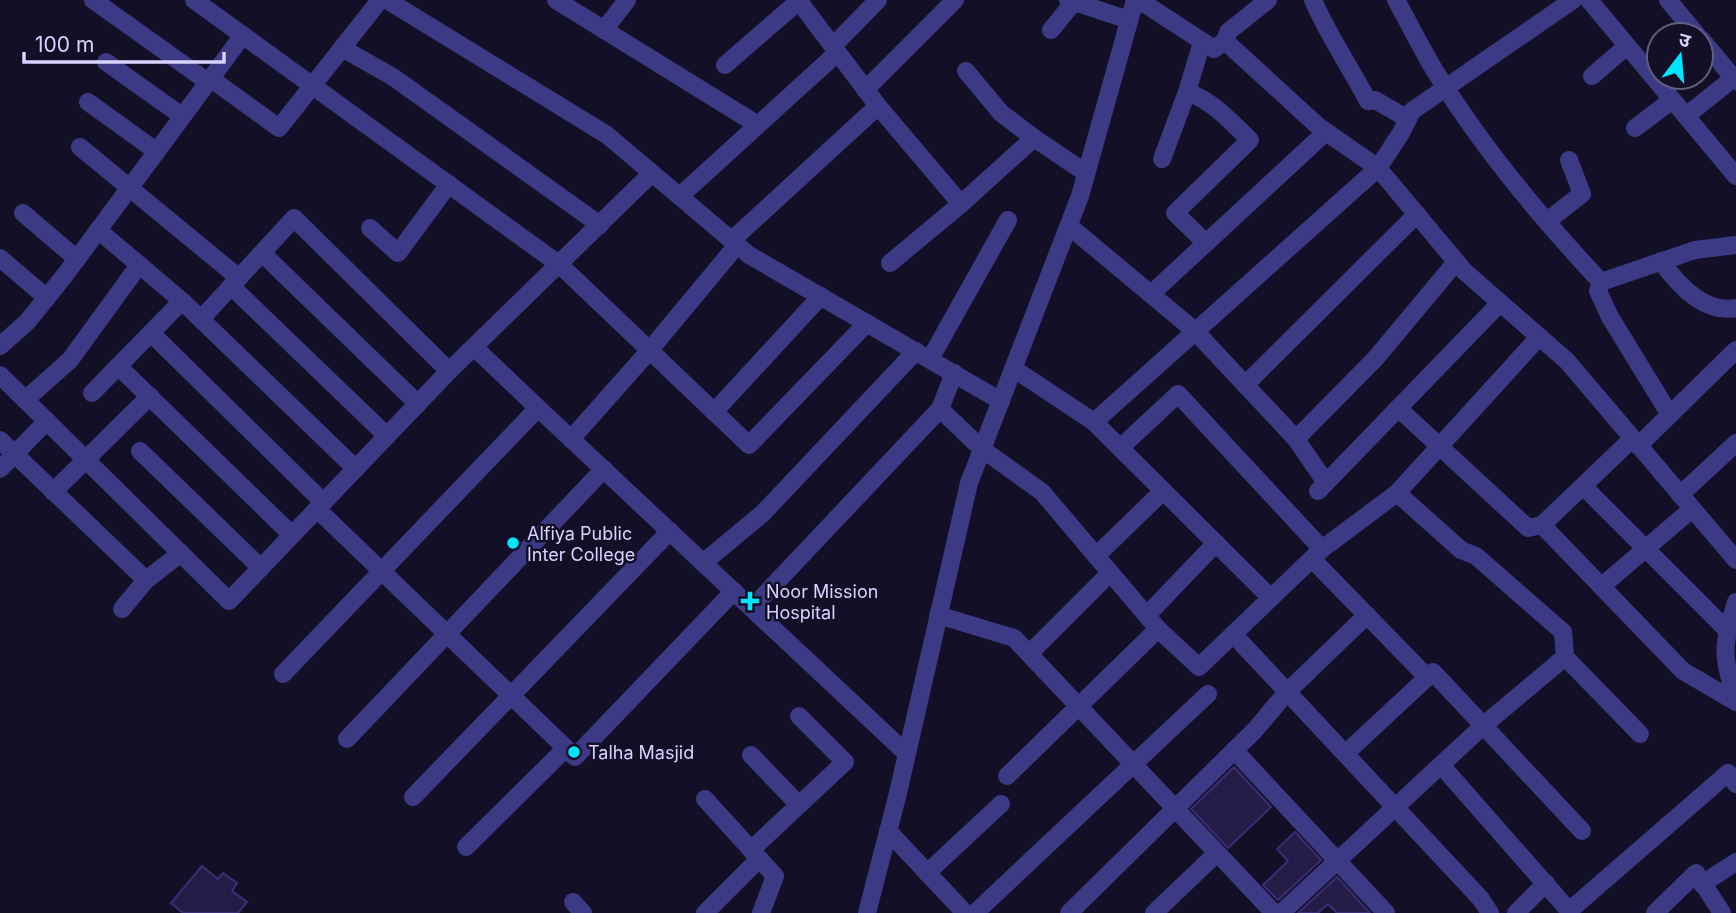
<svg xmlns="http://www.w3.org/2000/svg" width="1736" height="913" font-family="Inter,'Noto Sans Devanagari',sans-serif">
  <style>
    .building { fill: #241b47; stroke: #3b2d73; stroke-width: 2 }
    .lines { fill: none; stroke-linecap: round; stroke-linejoin: round }
    .minor { stroke: #3d3a85; stroke-width: 18 }
    .poi-dot { fill: #00e5ff; stroke: #130f26; stroke-width: 2.5 }
    .labels { text-anchor: middle; dominant-baseline: central; stroke-width: 5; stroke-linejoin: round; paint-order: stroke }
    .poi-label { font-size: 18px; fill: #d9d4ff; stroke: #130f26; text-anchor: start }
  </style>
  <rect width="100%" height="100%" fill="#130f26"/>
  <!-- building -->
  <g class="building">
    <path d="M1234 767 1271 807 1228 848 1191 809Z"/>
    <path d="M1295 832 1321 860 1278 900 1263 885 1288 861 1277 849Z"/>
    <path d="M202 866 218 879 223 873 237 883 232 891 247 902 238 913H183L171 903Z"/>
    <path d="M1337 877 1370 913H1337L1328 904 1318 913H1298Z"/>
  </g>
  <g class="lines">
    <!-- minor -->
    <g class="minor">
      <path d="M93 0 208 82"/>
      <path d="M194 0 560 265 749 445 867 323"/>
      <path d="M387 0 607 135 749 255 1001 401"/>
      <path d="M556 0 758 125"/>
      <path d="M798 0 878 106 961 204"/>
      <path d="M1068 0 1129 20"/>
      <path d="M1139 0 1214 49 1225 41 1319 127 1378 168 1464 271 1567 361 1736 560"/>
      <path d="M1313 0C1328 35 1350 67 1368 101L1375 100 1408 119"/>
      <path d="M1396 0C1409 23 1421 48 1435 71 1481 146 1540 217 1601 282L1695 250 1736 245"/>
      <path d="M1589 0 1736 176"/>
      <path d="M1668 0 1697 35"/>
      <path d="M604 30 627 0"/>
      <path d="M1051 30 1073 3"/>
      <path d="M1701 39 1736 81"/>
      <path d="M1225 41 1228 32 1268 0"/>
      <path d="M833 46 878 0"/>
      <path d="M342 48 393 77 600 225"/>
      <path d="M106 62 182 116"/>
      <path d="M725 65 800 0"/>
      <path d="M966 71 1001 113 1034 138"/>
      <path d="M1592 76 1627 46"/>
      <path d="M210 78 279 128 380 0"/>
      <path d="M865 90 955 0"/>
      <path d="M1187 92C1213 101 1230 121 1250 140L1175 213 1206 243"/>
      <path d="M88 102 156 151"/>
      <path d="M1686 116 1736 76"/>
      <path d="M1635 128 1672 100"/>
      <path d="M80 147 239 278"/>
      <path d="M1162 159 1187 92 1202 42"/>
      <path d="M680 196 837 53"/>
      <path d="M23 213 77 259"/>
      <path d="M1547 221 1582 194 1569 160"/>
      <path d="M1069 226 1195 331 1296 439 1326 483"/>
      <path d="M370 228 398 253 449 184"/>
      <path d="M98 230 182 301 356 469"/>
      <path d="M732 240 878 106"/>
      <path d="M262 253 418 404"/>
      <path d="M0 258 47 298"/>
      <path d="M1661 261C1678 285 1704 314 1736 308"/>
      <path d="M890 263 961 204 1034 138 1086 173"/>
      <path d="M1601 282 1598 291 1610 317 1670 415"/>
      <path d="M231 286 387 436"/>
      <path d="M1151 294 1326 132"/>
      <path d="M201 319 294 218 449 371"/>
      <path d="M151 333 323 502"/>
      <path d="M0 346 27 322 65 275 243 35"/>
      <path d="M475 348 538 408"/>
      <path d="M930 359 1008 220"/>
      <path d="M118 366 292 535"/>
      <path d="M1014 369 1094 422 1271 598"/>
      <path d="M0 375 229 601 449 371 652 173"/>
      <path d="M1245 385 1417 214"/>
      <path d="M92 393 182 301"/>
      <path d="M25 400 70 360 139 265"/>
      <path d="M1398 408 1528 528 1542 525"/>
      <path d="M940 409 954 373"/>
      <path d="M714 412 821 296"/>
      <path d="M1094 422 1378 168 1401 133 1412 111 1573 0"/>
      <path d="M571 439 649 351 737 245"/>
      <path d="M1296 439 1375 359 1456 262"/>
      <path d="M1632 439 1542 525 1683 671 1736 702"/>
      <path d="M0 440 146 580"/>
      <path d="M1638 446 1736 350"/>
      <path d="M1120 448 1178 394 1322 549"/>
      <path d="M140 451 261 568"/>
      <path d="M0 469 47 421"/>
      <path d="M1584 487 1727 630"/>
      <path d="M1318 491 1500 303"/>
      <path d="M53 492 150 396"/>
      <path d="M1397 493 1461 550 1476 556 1563 632 1565 657"/>
      <path d="M1680 495 1736 443"/>
      <path d="M317 509 575 757 734 591"/>
      <path d="M1096 556 1163 491"/>
      <path d="M1312 559 1427 677"/>
      <path d="M703 563 763 513 916 351"/>
      <path d="M1602 586 1692 509"/>
      <path d="M1736 602C1722 648 1722 654 1736 699"/>
      <path d="M752 608 940 409 982 449 1042 492 1158 629 1199 667 1322 549 1397 493 1539 337"/>
      <path d="M122 609 146 580 181 553"/>
      <path d="M938 615 1014 638 1274 913"/>
      <path d="M1147 615 1216 543"/>
      <path d="M1233 634 1481 899 1490 913"/>
      <path d="M1029 654 1110 573"/>
      <path d="M283 674 538 408 906 753"/>
      <path d="M347 739 604 469"/>
      <path d="M1234 750 1386 913"/>
      <path d="M1345 754 1433 672 1582 831"/>
      <path d="M751 755 799 805"/>
      <path d="M1441 765 1571 913"/>
      <path d="M1007 776 1158 629"/>
      <path d="M413 797 670 531"/>
      <path d="M705 799 775 876 761 913"/>
      <path d="M888 831 965 913"/>
      <path d="M466 847 566 748"/>
      <path d="M751 850 845 762 799 716"/>
      <path d="M927 873 1001 804"/>
      <path d="M1702 884 1736 862"/>
      <path d="M573 902 583 913"/>
      <path d="M1569 911 1728 773 1736 784"/>
      <path d="M705 913 759 859"/>
      <path d="M867 913 898 793 969 483 1080 196 1135 0"/>
      <path d="M975 913 1208 694"/>
      <path d="M1069 913 1255 730 1287 692 1367 615"/>
      <path d="M1154 913 1217 853"/>
      <path d="M1281 913 1484 725 1565 657 1640 734"/>
      <path d="M1516 913 1546 883"/>
      <path d="M1655 913 1696 873 1722 913"/>
    </g>
  </g>
  <!-- markers -->
  <g class="poi-dot">
    <circle cx="513" cy="543" r="7"/>
    <path d="M746.5 590.5h7v7h7v7h-7v7h-7v-7h-7v-7h7z"/>
    <circle cx="574" cy="752" r="7"/>
  </g>
  <g class="labels">
    <!-- poi labels -->
    <g class="poi-label">
      <text x="527" y="533">Alfiya Public<tspan x="527" dy="21">Inter College</tspan></text>
      <text x="766" y="591">Noor Mission<tspan x="766" dy="21">Hospital</tspan></text>
      <text x="588" y="752">Talha Masjid</text>
    </g>
  </g>
  <!-- north arrow -->
  <g transform="translate(1680 56) rotate(16)"><circle r="33" fill="#130f26" stroke="#625e7d" stroke-width="2"/>
  <path d="M0-5L12 26L0 18L-12 26Z" fill="#00e5ff"/>
  <text y="-10" font-size="19" font-weight="bold" text-anchor="middle" fill="#d9d4ff">उ</text>
  </g>
  <!-- scale -->
  <path d="M24 52v10h200v-10" fill="none" stroke="#d9d4ff" stroke-width="3.5"/>
  <text x="35" y="52" font-size="21" fill="#d9d4ff" stroke="#130f26" stroke-width="5" paint-order="stroke">100 m</text>
</svg>
